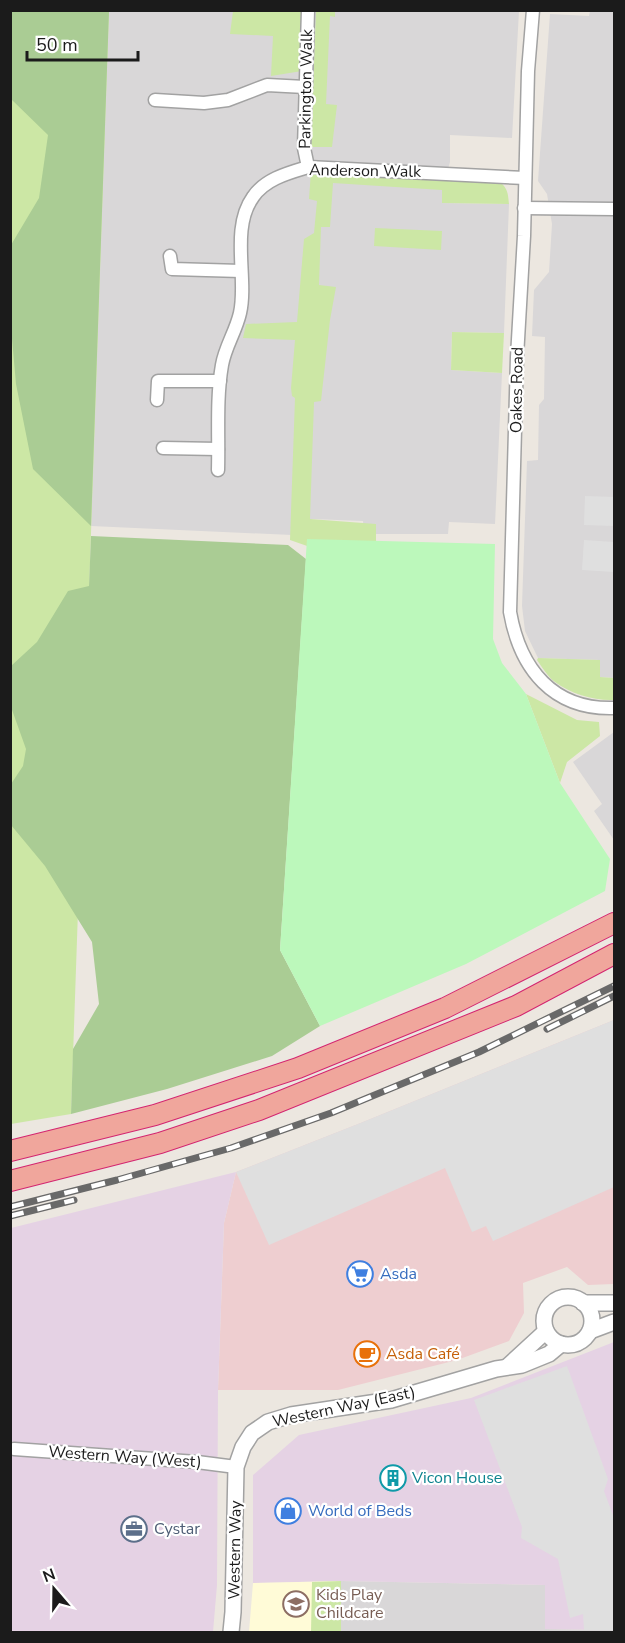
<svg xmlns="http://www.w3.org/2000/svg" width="625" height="1643" font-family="'Nunito Sans',sans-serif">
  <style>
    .residential { fill: #d9d7d8 }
    .commercial { fill: #eeced0 }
    .industrial { fill: #e5d2e4 }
    .education { fill: #fffbd7 }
    .grass { fill: #cce7a5 }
    .forest { fill: #aacc94 }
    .park { fill: #bcf8bb }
    .parking { fill: #dfdfdf }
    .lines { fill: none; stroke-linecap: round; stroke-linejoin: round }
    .minor-casing { stroke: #a2a2a2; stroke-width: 15 }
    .tertiary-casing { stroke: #a2a2a2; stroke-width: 18 }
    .trunk-casing { stroke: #d32570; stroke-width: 22 }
    .minor { stroke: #fff; stroke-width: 12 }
    .tertiary { stroke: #fff; stroke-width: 15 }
    .trunk { stroke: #f0a69c; stroke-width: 20 }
    .rail-casing { stroke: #696969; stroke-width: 7 }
    .rail { stroke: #fff; stroke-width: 4.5; stroke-dasharray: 14; stroke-linecap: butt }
    .labels { text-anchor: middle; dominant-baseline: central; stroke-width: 4.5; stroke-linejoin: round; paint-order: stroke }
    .street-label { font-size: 16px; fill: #1b1b1b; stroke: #fff }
    .shop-label { font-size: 16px; fill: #366cbe; stroke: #fff; text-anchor: start }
    .food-label { font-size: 16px; fill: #c56008; stroke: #fff; text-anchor: start }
    .culture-label { font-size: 16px; fill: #0d838f; stroke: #fff; text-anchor: start }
    .service-label { font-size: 16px; fill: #4e5e75; stroke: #fff; text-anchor: start }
    .education-label { font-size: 16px; fill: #785e54; stroke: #fff; text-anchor: start }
  </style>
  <rect width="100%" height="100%" fill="#ece7e0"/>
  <!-- residential -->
  <g class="residential">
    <path d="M109 11H519L512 138 450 135V162L442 190V203L509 204 504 333 452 332 451 370 502 373 495 524 449 522 448 534H364L363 521 312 519 292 535 91 526Z"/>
    <path d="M590 11H614V678L600 677V660L538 658 525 631 522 606 527 461 538 460 539 405 544 399 545 337 532 336 534 290 549 272 552 224 547 194 538 181 550 14 589 16Z"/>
    <path d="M614 732V840L594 811 602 804 573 762Z"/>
    <path d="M341 1581 545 1585V1629L614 1630V1632H341Z"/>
  </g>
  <!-- commercial -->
  <path class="commercial" d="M614 1020V1284L588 1285 567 1267 523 1283 524 1313 509 1341 457 1360 338 1390H218L224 1223 236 1172 358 1124Z"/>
  <!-- industrial -->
  <g class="industrial">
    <path d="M236 1172 224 1223 218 1390 217 1585 213 1632H11V1228Z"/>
    <path d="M614 1342V1630L545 1629V1585L341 1581 253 1583V1475L299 1435 471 1398Z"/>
  </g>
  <!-- education -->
  <path class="education" d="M341 1581V1632H249L253 1583Z"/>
  <!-- grass -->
  <g class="grass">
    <path d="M11 11H109L71 1114 11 1124Z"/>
    <path d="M233 11H302V71L271 76 273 36 230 34Z"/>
    <path d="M316 11H335V17L330 16 326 104 337 105 332 147H311Z"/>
    <path d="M311 171 495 179C507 186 508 191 509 204L442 203V190L333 183 330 227H321L319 285 336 287 330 320 321 401 314 402 310 519 376 524V547H310L290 540 295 398 292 396 291 388 295 340 243 338 246 324 297 322 304 239 314 233 317 201 309 199Z"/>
    <path d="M375 228 442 231 441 250 374 246Z"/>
    <path d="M452 332 504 333 502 373 451 370Z"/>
    <path d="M538 658 600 660V677L614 678V700C595 701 571 694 555 682 548 677 542 667 537 660Z"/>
    <path d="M526 694 577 720 599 722 600 736 567 762 560 783Z"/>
    <path d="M341 1581V1632H311L312 1582Z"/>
  </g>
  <!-- forest -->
  <g class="forest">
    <path d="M12 11H109L91 526 33 469 16 384 10 316 11 245 39 198 48 135 11 99Z"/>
    <path d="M91 536 288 545 306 559 280 950 320 1026 272 1056 167 1089 71 1114 73 1049 99 1004 92 942 45 866 11 825V784L23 766 26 749 11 707V666L37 642 68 591 89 586Z"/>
  </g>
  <!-- park -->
  <path class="park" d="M307 539 495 544 493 639 502 663 526 694 560 783 610 859 605 891 466 964 320 1026 280 950Z"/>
  <!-- parking -->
  <g class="parking">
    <path d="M585 496 614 497V526L584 525Z"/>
    <path d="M584 540 614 542V572L582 570Z"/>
    <path d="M614 1020V1187L493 1241 486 1226 472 1232 445 1168 269 1245 236 1172 358 1124Z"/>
    <path d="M567 1366 608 1479 604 1491 614 1518V1630H584L583 1614 570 1618 558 1559 521 1538 522 1527 474 1400Z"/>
  </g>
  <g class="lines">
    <!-- minor casing -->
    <g class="minor-casing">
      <g id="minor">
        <path d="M533 10 528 71 524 236 517 357 510 612C520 669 553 710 614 708"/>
        <path d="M155 100 204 103 228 100 267 85 305 87"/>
        <path d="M308 167 304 148 308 10"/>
        <path d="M524 208 614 209"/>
        <path d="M170 256 172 269 241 271"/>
        <path d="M157 400 158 381H220"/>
        <path d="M163 448 218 449"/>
        <path d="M218 470C219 436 216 399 222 365 225 347 236 331 240 313 248 278 230 229 253 197 265 179 288 173 308 167L525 178"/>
        <path d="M14 1449 197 1462 236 1467"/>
      </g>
    </g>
    <!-- tertiary casing -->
    <g class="tertiary-casing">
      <g id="tertiary">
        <circle cx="568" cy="1321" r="24"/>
        <path d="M583 1303H614"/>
        <path d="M590 1331 614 1322"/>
        <path d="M508 1366 546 1331"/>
        <path d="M231 1632 233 1612 236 1467 243 1447 252 1433 268 1422 291 1415 391 1400 496 1369 522 1365 549 1354 561 1344"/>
      </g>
    </g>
    <!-- trunk casing -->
    <g class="trunk-casing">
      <g id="trunk">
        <path d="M10 1151 155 1115 298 1068 445 1008 614 923"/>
        <path d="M10 1181 160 1143 259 1110 516 1006 614 954"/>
      </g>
    </g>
    <!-- minor -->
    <use href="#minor" class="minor"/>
    <!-- tertiary -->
    <use href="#tertiary" class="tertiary"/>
    <!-- trunk -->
    <use href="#trunk" class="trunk"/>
    <!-- rail casing -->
    <g class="rail-casing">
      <g id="rail">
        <path d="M547 1029 614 996"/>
        <path d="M10 1207 117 1180 231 1148 331 1113 479 1052 614 986"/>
        <path d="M10 1216 74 1200"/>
      </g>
    </g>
    <!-- rail -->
    <use href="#rail" class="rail"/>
  </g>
  <!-- icons -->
  <defs>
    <g id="supermarket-ring" transform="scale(1.35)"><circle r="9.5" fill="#fff" stroke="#3f7fe0" stroke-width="1.5"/><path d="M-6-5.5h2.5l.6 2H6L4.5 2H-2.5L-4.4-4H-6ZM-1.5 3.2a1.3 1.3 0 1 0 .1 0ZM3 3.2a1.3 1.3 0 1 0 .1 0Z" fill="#3f7fe0"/></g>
    <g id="cafe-ring" transform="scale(1.35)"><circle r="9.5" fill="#fff" stroke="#e8710a" stroke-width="1.5"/><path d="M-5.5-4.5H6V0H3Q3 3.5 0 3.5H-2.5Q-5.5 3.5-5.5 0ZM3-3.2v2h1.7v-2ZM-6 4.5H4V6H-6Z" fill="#e8710a"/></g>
    <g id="building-ring" transform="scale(1.35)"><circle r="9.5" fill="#fff" stroke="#0f9aa8" stroke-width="1.5"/><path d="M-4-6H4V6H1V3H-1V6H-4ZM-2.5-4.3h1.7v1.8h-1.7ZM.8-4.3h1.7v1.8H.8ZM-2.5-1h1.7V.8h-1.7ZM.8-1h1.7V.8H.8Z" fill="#0f9aa8"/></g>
    <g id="shop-ring" transform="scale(1.35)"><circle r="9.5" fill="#fff" stroke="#3f7fe0" stroke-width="1.5"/><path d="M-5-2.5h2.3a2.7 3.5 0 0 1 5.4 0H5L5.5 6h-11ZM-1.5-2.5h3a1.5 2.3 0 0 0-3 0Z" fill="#3f7fe0"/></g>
    <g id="office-ring" transform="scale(1.35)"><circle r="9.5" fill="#fff" stroke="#5c6f8a" stroke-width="1.5"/><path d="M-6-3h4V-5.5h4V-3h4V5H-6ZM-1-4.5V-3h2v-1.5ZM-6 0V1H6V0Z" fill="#5c6f8a"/></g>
    <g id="school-ring" transform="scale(1.35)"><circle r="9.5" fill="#fff" stroke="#8d6e63" stroke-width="1.5"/><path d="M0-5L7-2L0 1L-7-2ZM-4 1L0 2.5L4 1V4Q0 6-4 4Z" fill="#8d6e63"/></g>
  </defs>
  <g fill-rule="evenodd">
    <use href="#supermarket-ring" x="360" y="1274"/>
    <use href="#cafe-ring" x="367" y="1354"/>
    <use href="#building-ring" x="393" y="1478"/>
    <use href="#shop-ring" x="288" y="1511"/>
    <use href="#office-ring" x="134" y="1529"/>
    <use href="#school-ring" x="296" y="1604"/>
  </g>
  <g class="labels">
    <!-- street labels -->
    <g class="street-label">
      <text transform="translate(306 89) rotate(-89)">Parkington Walk</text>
      <text transform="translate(365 171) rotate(1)">Anderson Walk</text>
      <text transform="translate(517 390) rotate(-89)">Oakes Road</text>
      <text transform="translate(344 1407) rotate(-12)">Western Way (East)</text>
      <text transform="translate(125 1457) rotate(4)">Western Way (West)</text>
      <text transform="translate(235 1550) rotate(-89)">Western Way</text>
    </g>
    <!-- shop labels -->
    <g class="shop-label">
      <text x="380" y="1274">Asda</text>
      <text x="308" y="1511">World of Beds</text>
    </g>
    <!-- food labels -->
    <g class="food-label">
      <text x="386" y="1354">Asda Café</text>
    </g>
    <!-- culture labels -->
    <g class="culture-label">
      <text x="412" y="1478">Vicon House</text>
    </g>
    <!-- service labels -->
    <g class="service-label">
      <text x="154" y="1529">Cystar</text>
    </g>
    <!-- education labels -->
    <g class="education-label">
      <text x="316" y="1595">Kids Play<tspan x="316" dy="18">Childcare</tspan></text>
    </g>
  </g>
  <!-- border -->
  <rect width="625" height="1643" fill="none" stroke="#1b1b1b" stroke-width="24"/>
  <!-- north arrow -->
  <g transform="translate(54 1589) rotate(340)" stroke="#ffffff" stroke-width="4.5" paint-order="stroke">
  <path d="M0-4.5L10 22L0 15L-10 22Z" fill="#1b1b1b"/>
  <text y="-9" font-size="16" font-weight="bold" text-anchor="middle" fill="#1b1b1b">N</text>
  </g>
  <!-- scale -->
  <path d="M27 51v9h111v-9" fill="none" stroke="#1b1b1b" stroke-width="3"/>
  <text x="36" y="51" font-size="18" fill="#1b1b1b" stroke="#ffffff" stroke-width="4.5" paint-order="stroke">50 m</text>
</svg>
